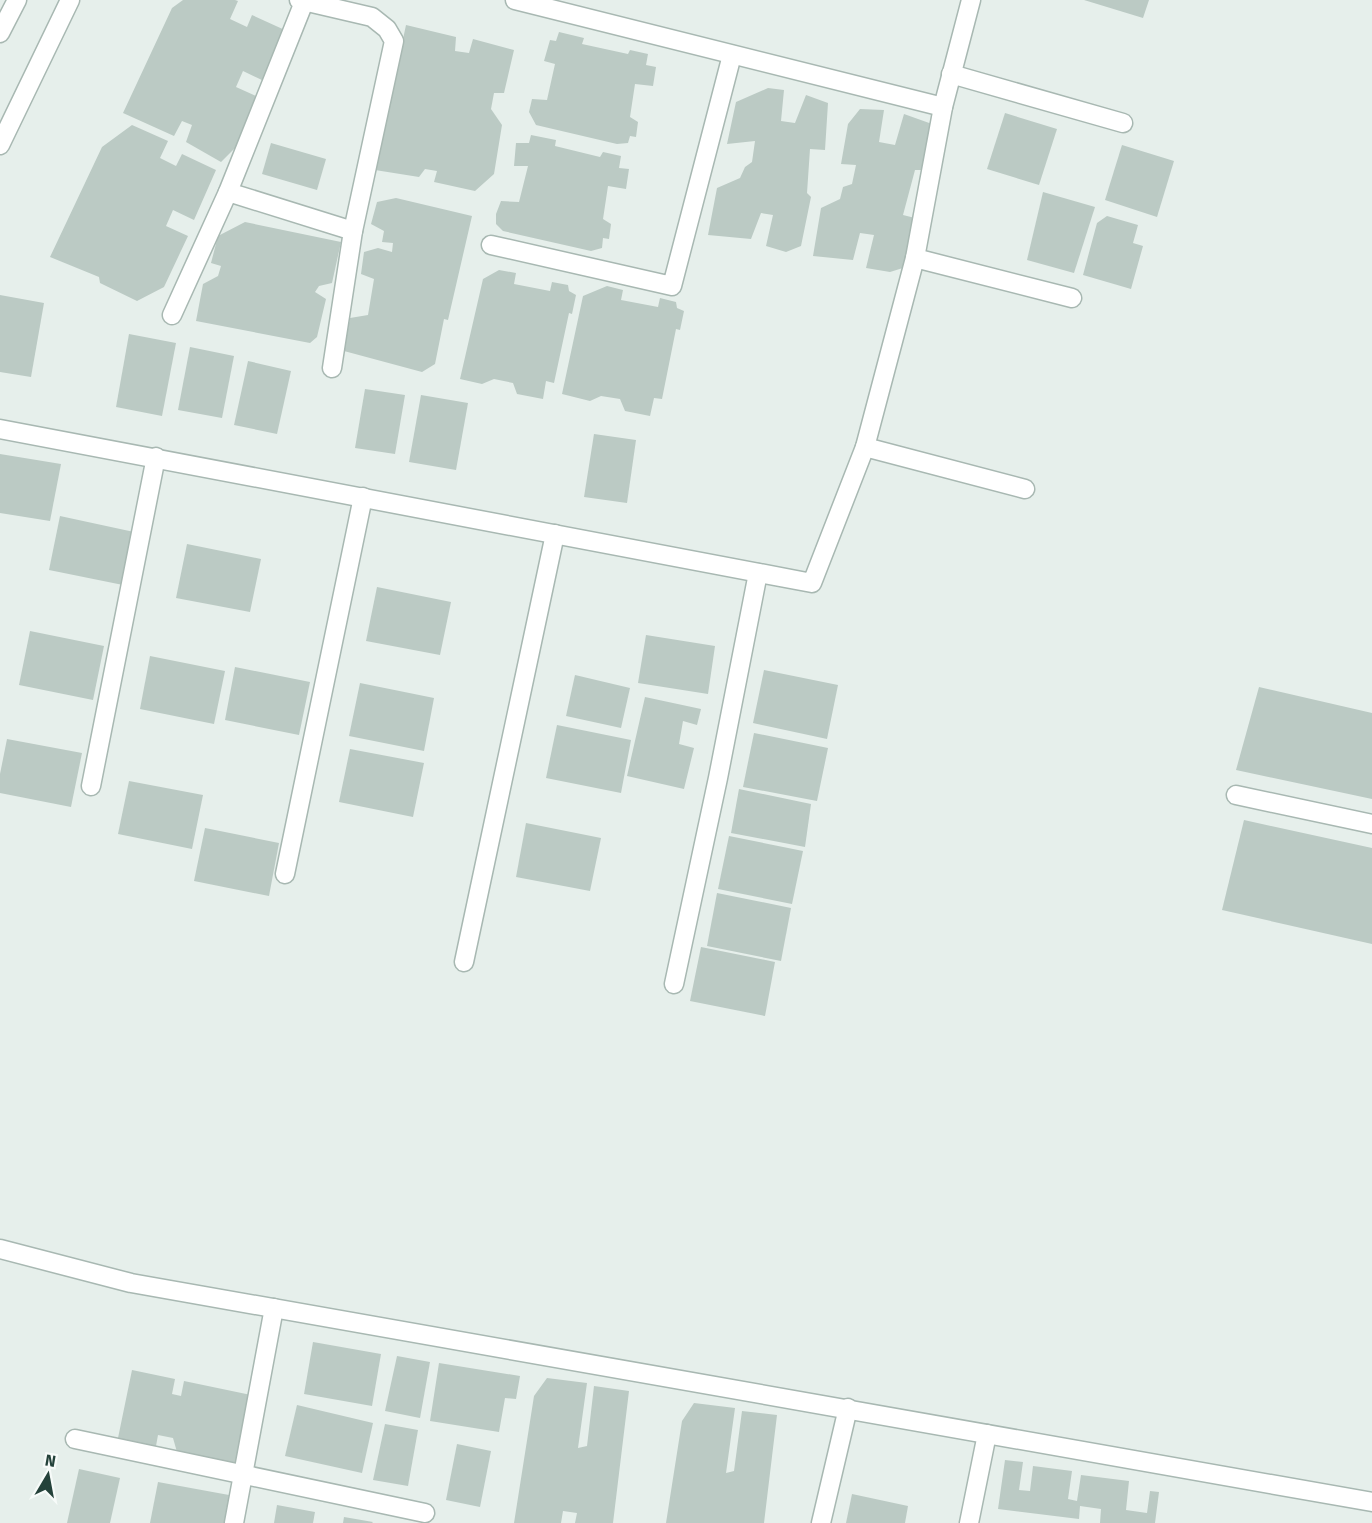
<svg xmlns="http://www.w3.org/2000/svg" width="1372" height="1523" font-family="'Fira Sans',sans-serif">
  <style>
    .building { fill: #bbcac4 }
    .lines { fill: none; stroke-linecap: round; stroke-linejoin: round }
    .street-casing { stroke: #a8b8b2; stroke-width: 21 }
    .street { stroke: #fff; stroke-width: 18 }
  </style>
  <rect width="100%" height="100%" fill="#e6efeb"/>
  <!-- building -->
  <g class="building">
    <path d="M183 0H235L238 1 230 19 247 27 252 15 287 31 264 81 243 71 236 87 258 97 235 148 221 162 186 142 192 125 182 121 174 136 123 113 172 8Z"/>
    <path d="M1084 0H1149L1143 18Z"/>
    <path d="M406 25 456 37 455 51 469 53 473 39 514 50 504 93H494L491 109 502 125 494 174 475 191 434 182 437 171 425 169 419 177 375 170Z"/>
    <path d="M559 32 584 38 582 44 628 54 630 50 648 54 646 65 656 67 653 86 635 84 630 117 638 122 636 137 630 136 628 143 617 144 536 125 529 112 532 99 547 100 555 64 544 61 550 40 556 41Z"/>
    <path d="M768 88 784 90 781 121 795 123 806 95 828 103 825 150 810 149 807 193 811 197 801 246 786 252 766 246 773 215 761 213 751 239 708 235 717 188 740 178 745 167 752 162 755 141 727 144 736 102Z"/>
    <path d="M860 109 884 110 879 142 895 145 904 114 932 124 926 170H915L903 215 915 218 906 267 890 272 866 268 874 235 860 233 853 260 813 256 821 208 840 199 843 187 852 184 856 165 841 164 848 124Z"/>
    <path d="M1005 113 1057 129 1039 185 987 169Z"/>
    <path d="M132 125 168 141 160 158 176 166 182 154 216 170 194 220 173 210 166 226 188 236 164 287 137 301 100 283 99 277 50 257 102 147Z"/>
    <path d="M531 135 556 140 555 146 600 157 603 152 621 156 619 168 629 169 626 189 608 186 603 219 611 224 609 239 603 238 602 248 591 251 503 231 496 224V214L501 201 519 202 528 166H514L516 143H529Z"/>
    <path d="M271 143 326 159 317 190 262 174Z"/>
    <path d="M1122 145 1174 161 1157 217 1105 200Z"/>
    <path d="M1043 192 1095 207 1074 273 1027 260Z"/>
    <path d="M396 198 472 216 448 320 444 319 435 364 422 372 344 351 350 318 368 315 374 279 361 274 364 252 378 248 392 252 393 243 382 242 384 231 371 224 377 202Z"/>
    <path d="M1107 216 1138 225 1133 243 1143 246 1131 289 1083 275 1097 223Z"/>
    <path d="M245 222 341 242 332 283 319 286 315 292 326 299 317 337 310 343 196 321 203 284 218 276 221 266 211 263 218 236Z"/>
    <path d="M499 270 516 273 514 284 550 291 552 282 568 285 569 291 576 295 572 314 569 313 554 383 546 381 543 399 517 394 513 383 494 379 482 384 460 379 483 279Z"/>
    <path d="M607 286 623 290 621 300 658 307 660 298 676 302 677 308 684 311 680 330 676 329 662 399 654 398 650 416 625 411 620 399 601 396 590 401 562 394 583 296Z"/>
    <path d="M0 295 44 303 31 377 0 372Z"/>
    <path d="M129 334 176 343 162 416 116 407Z"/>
    <path d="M190 347 234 356 222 418 178 410Z"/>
    <path d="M248 361 291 371 277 434 234 425Z"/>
    <path d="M365 389 405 395 395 454 355 448Z"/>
    <path d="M421 395 468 403 456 470 409 462Z"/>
    <path d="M594 434 636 440 627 503 584 497Z"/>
    <path d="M0 454 61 464 50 521 0 513Z"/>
    <path d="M60 516 134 532 123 585 49 570Z"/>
    <path d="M187 544 261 559 250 612 176 598Z"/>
    <path d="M377 587 451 602 440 655 366 641Z"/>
    <path d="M30 631 104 646 93 700 19 685Z"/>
    <path d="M646 635 715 646 708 694 638 683Z"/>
    <path d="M150 656 225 671 214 724 140 709Z"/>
    <path d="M235 667 310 682 299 735 225 720Z"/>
    <path d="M764 670 838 685 827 739 753 723Z"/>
    <path d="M575 675 630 688 621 728 566 716Z"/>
    <path d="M360 683 434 698 424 751 349 736Z"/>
    <path d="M1259 687 1372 713V799L1236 770Z"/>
    <path d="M645 697 701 709 697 725 683 721 679 744 694 748 684 789 627 776Z"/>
    <path d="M557 725 631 740 621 793 546 778Z"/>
    <path d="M754 733 828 748 817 801 743 787Z"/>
    <path d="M7 739 82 753 71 807 0 793V774Z"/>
    <path d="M350 749 424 763 413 817 339 802Z"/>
    <path d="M129 781 203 795 192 849 118 834Z"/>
    <path d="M739 789 811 804 805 847 731 833Z"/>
    <path d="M1244 820 1372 848V944L1222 910Z"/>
    <path d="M526 823 601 838 590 891 516 877Z"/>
    <path d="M205 828 279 843 269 896 194 881Z"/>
    <path d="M729 836 803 851 792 904 718 889Z"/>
    <path d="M717 893 791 908 781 961 707 946Z"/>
    <path d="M701 947 775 962 765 1016 690 1001Z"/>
    <path d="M313 1342 381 1354 372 1406 304 1394Z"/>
    <path d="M397 1356 430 1362 420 1418 385 1411Z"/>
    <path d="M439 1363 520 1376 516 1399 505 1398 499 1432 430 1421Z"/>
    <path d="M132 1370 175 1379 172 1394 181 1396 184 1381 251 1395 237 1464 177 1452 173 1438 158 1435 156 1446 118 1438Z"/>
    <path d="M547 1378 587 1383 578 1448 587 1446 594 1386 629 1391 613 1523H575L577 1513 563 1511 561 1523H514L534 1396Z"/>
    <path d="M694 1403 735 1408 726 1473 734 1471 742 1411 777 1415 764 1523H666L682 1421Z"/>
    <path d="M297 1405 373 1423 362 1473 285 1456Z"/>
    <path d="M385 1424 418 1430 408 1486 373 1480Z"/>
    <path d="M457 1444 491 1451 480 1507 446 1500Z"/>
    <path d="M1005 1460 1023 1462 1019 1490 1030 1491 1033 1466 1072 1471 1068 1499 1077 1501 1081 1475 1129 1481 1126 1510 1147 1513 1150 1491 1159 1492 1155 1523H1100L1101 1509 1080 1506 1079 1519 998 1509Z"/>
    <path d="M79 1469 120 1478 110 1523H67Z"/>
    <path d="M158 1482 229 1495 224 1523H150Z"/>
    <path d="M852 1494 908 1506 905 1523H846Z"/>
    <path d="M277 1505 315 1512 313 1523H274Z"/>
    <path d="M344 1517 373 1522 372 1523H343Z"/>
  </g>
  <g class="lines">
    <!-- street casing -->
    <g class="street-casing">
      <g id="street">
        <path d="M299 0 372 17 387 29 394 41 353 231 332 368"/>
        <path d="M515 0 943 107"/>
        <path d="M0 33 17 0"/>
        <path d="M951 74 1123 123"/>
        <path d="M0 145 70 0"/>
        <path d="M228 192 353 231"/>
        <path d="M491 245 672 286 732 55"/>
        <path d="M915 258 1072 298"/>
        <path d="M172 315 228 192 304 2"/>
        <path d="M0 429 812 583 865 447 915 258 943 107 971 0"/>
        <path d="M865 447 1025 489"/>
        <path d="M91 786 156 457"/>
        <path d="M1236 795 1372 824"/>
        <path d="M285 874 363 497"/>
        <path d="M464 962 555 534"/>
        <path d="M674 984 718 778 758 573"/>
        <path d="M0 1249 131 1283 1372 1502"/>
        <path d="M75 1439 425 1513"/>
        <path d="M234 1523 274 1308"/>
        <path d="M821 1523 848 1408"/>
        <path d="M969 1523 987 1434"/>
      </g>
    </g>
    <!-- street -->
    <use href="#street" class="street"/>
  </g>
  <!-- north arrow -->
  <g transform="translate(48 1475) rotate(10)" stroke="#f7fbf9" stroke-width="4.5" paint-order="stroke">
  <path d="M0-4.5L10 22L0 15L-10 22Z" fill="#24423a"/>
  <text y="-9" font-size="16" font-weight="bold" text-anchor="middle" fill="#24423a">N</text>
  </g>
</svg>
